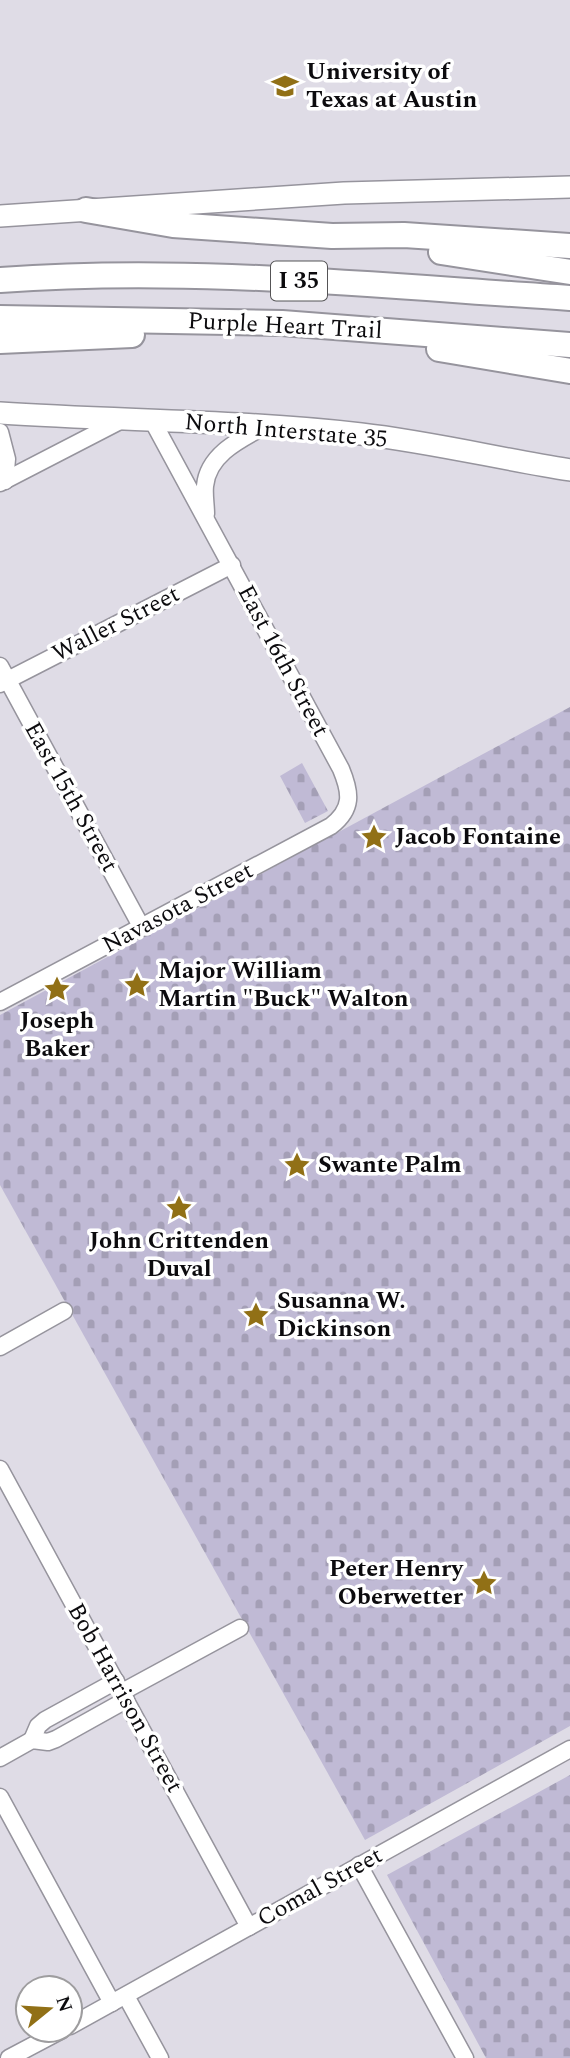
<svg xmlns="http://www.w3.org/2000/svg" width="570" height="2058" font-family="Spectral,serif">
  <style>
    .cemetery { fill: url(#cemetery-stones) }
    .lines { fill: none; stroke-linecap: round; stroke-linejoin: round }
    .minor-casing { stroke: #96949d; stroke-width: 19 }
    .major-casing { stroke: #96949d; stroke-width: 24 }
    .highway-casing { stroke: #96949d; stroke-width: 28 }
    .minor { stroke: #fff; stroke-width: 16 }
    .major { stroke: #fff; stroke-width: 21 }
    .highway { stroke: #fff; stroke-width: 24 }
    .labels { text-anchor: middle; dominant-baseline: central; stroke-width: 7; stroke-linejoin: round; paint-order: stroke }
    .shield { fill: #fff; stroke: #555456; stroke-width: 2 }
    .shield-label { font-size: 23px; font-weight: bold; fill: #0c0b0e }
    .poi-label { font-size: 24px; font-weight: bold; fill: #0c0b0e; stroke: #fff; text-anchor: start }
    .street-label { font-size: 24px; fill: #0c0b0e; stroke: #fff }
  </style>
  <defs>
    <pattern id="cemetery-stones" width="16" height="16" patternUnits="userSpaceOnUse" patternTransform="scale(1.75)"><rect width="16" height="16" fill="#c0bad5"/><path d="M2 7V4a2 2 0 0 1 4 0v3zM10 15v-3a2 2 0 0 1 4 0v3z" fill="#a49fb6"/></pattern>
  </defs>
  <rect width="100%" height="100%" fill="#dfdce6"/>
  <!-- cemetery -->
  <g class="cemetery">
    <path d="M570 707V1726L365 1840 0 1185V1015Z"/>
    <path d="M302 763 328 811 305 823 280 776Z"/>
    <path d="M570 1775V2058H486L387 1875Z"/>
  </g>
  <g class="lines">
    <!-- minor casing -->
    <g class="minor-casing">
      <g id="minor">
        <path d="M0 432 7 459 5 481"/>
        <path d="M0 483 120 421"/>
        <path d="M206 514C206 505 204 495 205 486 208 454 241 439 265 426"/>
        <path d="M0 666 142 928"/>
        <path d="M0 684 232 565"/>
        <path d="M0 1002 331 826C353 809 351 793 341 769L152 420"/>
        <path d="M0 1347 64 1311"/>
        <path d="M0 1469 249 1927"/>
        <path d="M122 1692 240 1628"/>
        <path d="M32 1740 38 1726 45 1720 116 1681"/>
        <path d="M0 1758 32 1740 48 1742 56 1739 126 1700"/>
        <path d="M0 1797 112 2003"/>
        <path d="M359 1865 465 2058"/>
        <path d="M126 1996 160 2058"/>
        <path d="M70 2026 570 1749"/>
        <path d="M9 2058 62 2030"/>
      </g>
    </g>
    <!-- major casing -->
    <g class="major-casing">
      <g id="major">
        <path d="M0 216 344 193 570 187"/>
        <path d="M0 413C120 421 241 420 361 434 431 442 500 459 570 470"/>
      </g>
    </g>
    <!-- highway casing -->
    <g class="highway-casing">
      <g id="highway">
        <path d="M86 210 173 225 332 236 404 235 570 246"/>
        <path d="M441 252 570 272"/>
        <path d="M0 280C189 266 381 286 570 298"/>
        <path d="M0 318 282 323 570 345"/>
        <path d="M0 341 132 335"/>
        <path d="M439 349 570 371"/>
      </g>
    </g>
    <!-- minor -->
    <use href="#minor" class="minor"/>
    <!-- major -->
    <use href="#major" class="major"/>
    <!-- highway -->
    <use href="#highway" class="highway"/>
  </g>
  <!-- icons -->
  <defs>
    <g id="university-bare" transform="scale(2.1)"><path d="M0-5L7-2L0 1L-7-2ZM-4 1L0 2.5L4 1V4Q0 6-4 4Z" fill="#917016" stroke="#fff" stroke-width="2.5" paint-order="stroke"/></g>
    <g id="sight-bare" transform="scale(2.1)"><path d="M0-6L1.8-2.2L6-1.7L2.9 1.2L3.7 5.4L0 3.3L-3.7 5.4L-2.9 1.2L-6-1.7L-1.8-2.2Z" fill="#917016" stroke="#fff" stroke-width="2.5" paint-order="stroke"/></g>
  </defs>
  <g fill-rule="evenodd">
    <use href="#university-bare" x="285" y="86"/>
    <use href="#sight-bare" x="374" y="837"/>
    <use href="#sight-bare" x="137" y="985"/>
    <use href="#sight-bare" x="57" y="989"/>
    <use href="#sight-bare" x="297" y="1165"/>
    <use href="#sight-bare" x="179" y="1208"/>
    <use href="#sight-bare" x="256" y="1315"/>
    <use href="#sight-bare" x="484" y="1583"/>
  </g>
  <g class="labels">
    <!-- shield labels -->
    <rect class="shield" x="271" y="261.5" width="56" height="39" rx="5"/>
    <g class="shield-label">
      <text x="299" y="281">I 35</text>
    </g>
    <!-- poi labels -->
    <g class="poi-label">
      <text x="306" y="72">University of<tspan x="306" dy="28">Texas at Austin</tspan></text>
      <text x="395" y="837">Jacob Fontaine</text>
      <text x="158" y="971">Major William<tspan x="158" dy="28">Martin "Buck" Walton</tspan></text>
      <text x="57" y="1021" text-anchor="middle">Joseph<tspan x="57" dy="28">Baker</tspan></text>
      <text x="318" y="1165">Swante Palm</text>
      <text x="179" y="1241" text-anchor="middle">John Crittenden<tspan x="179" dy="28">Duval</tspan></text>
      <text x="277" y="1301">Susanna W.<tspan x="277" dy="28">Dickinson</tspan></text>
      <text x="463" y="1569" text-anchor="end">Peter Henry<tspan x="463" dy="28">Oberwetter</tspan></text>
    </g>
    <!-- street labels -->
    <g class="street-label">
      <text transform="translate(285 326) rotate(3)">Purple Heart Trail</text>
      <text transform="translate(286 431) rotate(5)">North Interstate 35</text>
      <text transform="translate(116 624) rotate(-27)">Waller Street</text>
      <text transform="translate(283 661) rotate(62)">East 16th Street</text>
      <text transform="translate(71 797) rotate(61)">East 15th Street</text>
      <text transform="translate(178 908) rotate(-28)">Navasota Street</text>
      <text transform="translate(125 1698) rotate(61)">Bob Harrison Street</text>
      <text transform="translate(320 1887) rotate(-29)">Comal Street</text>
    </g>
  </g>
  <!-- north arrow -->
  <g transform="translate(49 2009) rotate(72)"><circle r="33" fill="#ffffff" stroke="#9e9d9f" stroke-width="2"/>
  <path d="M0-5L12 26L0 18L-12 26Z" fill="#917016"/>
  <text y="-10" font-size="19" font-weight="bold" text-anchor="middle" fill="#0c0b0e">N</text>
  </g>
</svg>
